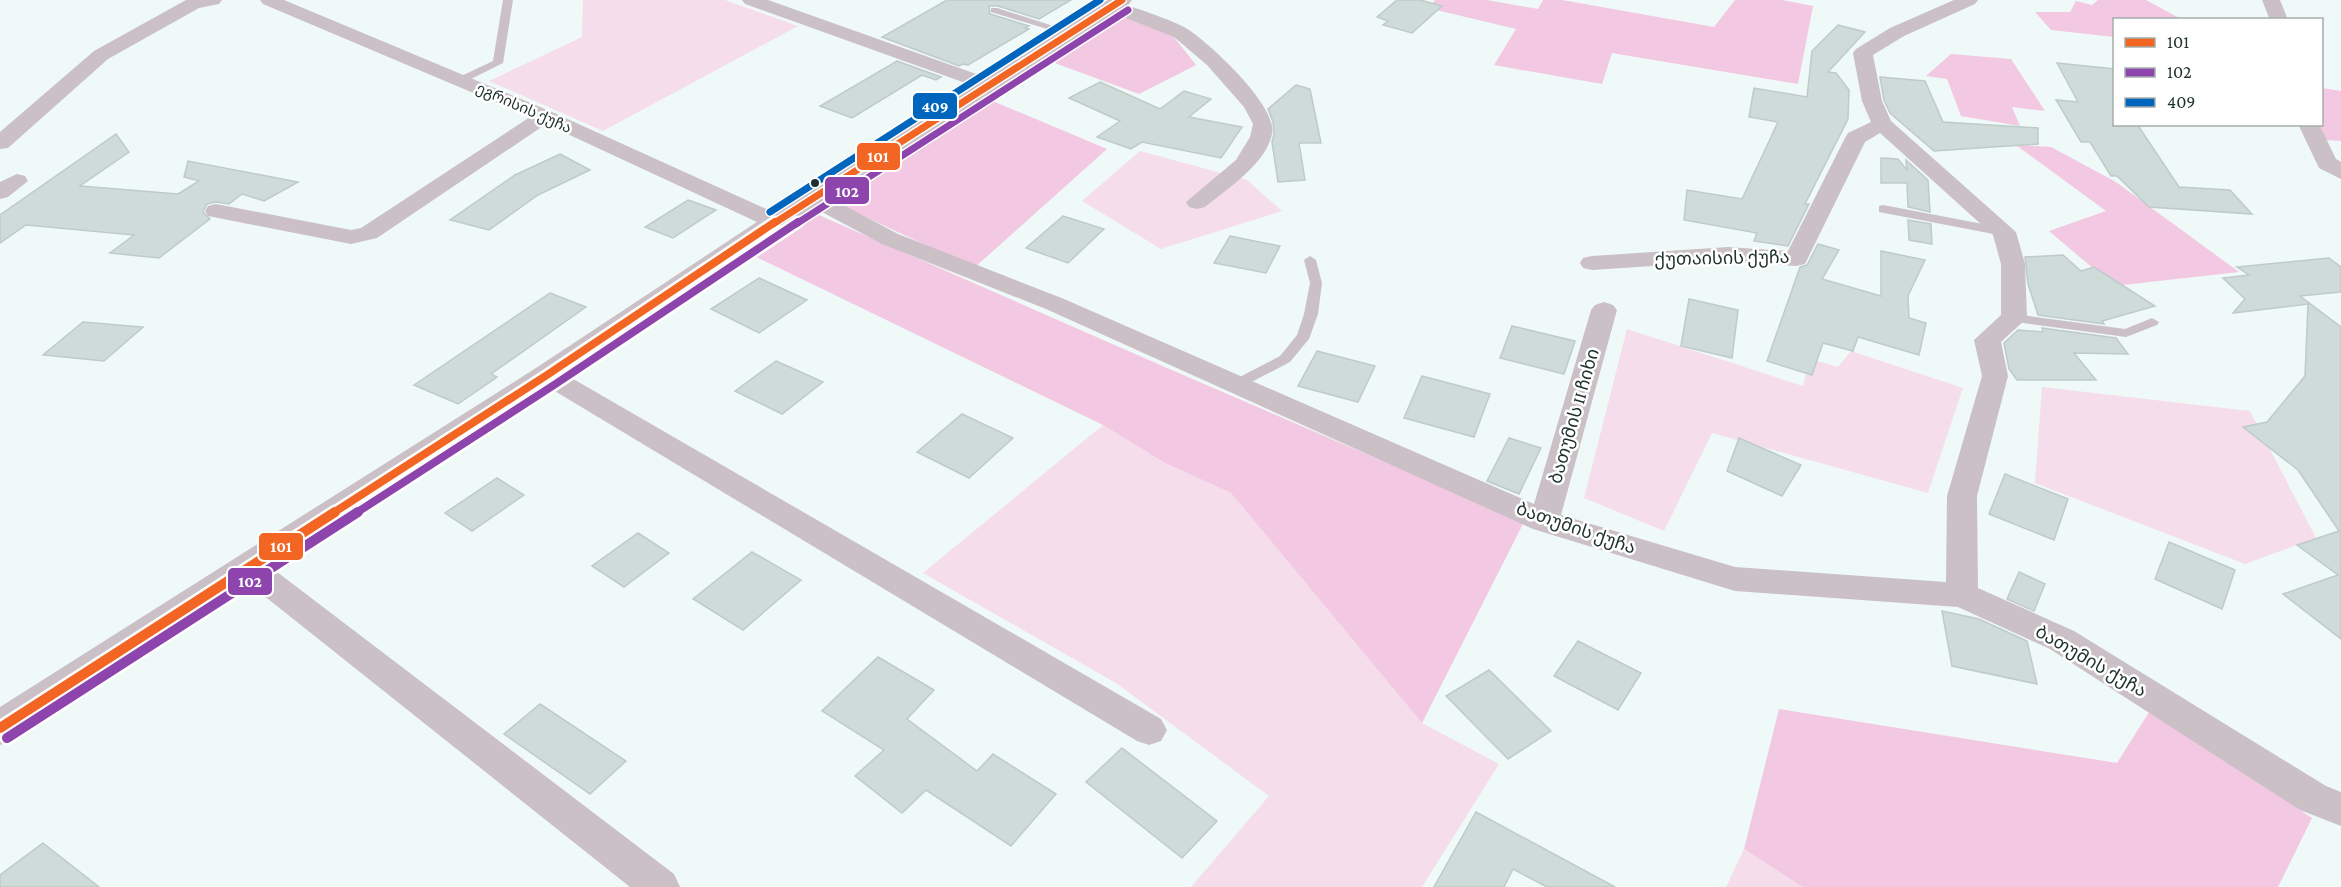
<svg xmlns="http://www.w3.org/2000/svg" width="2341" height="887" font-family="'Crimson Pro','Noto Sans Georgian',serif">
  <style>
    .green { fill: #f5ddeb }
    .forest { fill: #f2c8e2 }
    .building { fill: #cedbd9; stroke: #becbc8; stroke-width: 1.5 }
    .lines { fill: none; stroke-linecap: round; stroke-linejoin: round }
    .service { fill: #cac0c6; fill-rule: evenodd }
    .minor { fill: #cac0c6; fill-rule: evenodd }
    .tertiary { fill: #cac0c6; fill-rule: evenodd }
    .bus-1-far2-casing { stroke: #fff; stroke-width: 10 }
    .bus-1-far1-casing { stroke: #fff; stroke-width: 13 }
    .bus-1-casing { stroke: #fff; stroke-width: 15 }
    .bus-2-far2-casing { stroke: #fff; stroke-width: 10 }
    .bus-2-far1-casing { stroke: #fff; stroke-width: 13 }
    .bus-2-casing { stroke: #fff; stroke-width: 15 }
    .bus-3-casing { stroke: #fff; stroke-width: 10 }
    .bus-1-far2 { stroke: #f26522; stroke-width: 7 }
    .bus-1-far1 { stroke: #f26522; stroke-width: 8 }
    .bus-1 { stroke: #f26522; stroke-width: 10 }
    .bus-2-far2 { stroke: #8e44ad; stroke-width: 7 }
    .bus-2-far1 { stroke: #8e44ad; stroke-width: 8 }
    .bus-2 { stroke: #8e44ad; stroke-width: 10 }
    .bus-3 { stroke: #0065bd; stroke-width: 7 }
    .bus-dot { fill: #1f312e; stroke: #fff; stroke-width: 2 }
    .labels { text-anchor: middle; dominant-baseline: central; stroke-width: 5; stroke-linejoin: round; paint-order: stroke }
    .far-street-label { font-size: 15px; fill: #1f312e; stroke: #fff }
    .street-label { font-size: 18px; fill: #1f312e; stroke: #fff }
    .line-badge { stroke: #fff; stroke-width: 2 }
    .badge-label { font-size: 16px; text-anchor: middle; font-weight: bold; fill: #fff }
  </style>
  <rect width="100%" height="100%" fill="#eff9f7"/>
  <!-- green -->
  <g class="green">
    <path d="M583 0H725L798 26 603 131 489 81 582 37Z"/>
    <path d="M1140 151 1247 180 1282 211 1161 249 1082 201Z"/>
    <path d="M1627 329 1803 386 1810 359 1838 367 1851 351 1963 388 1928 493 1712 433 1664 531 1584 498Z"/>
    <path d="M2042 387 2250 411 2316 538 2245 564 2035 483Z"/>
    <path d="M1103 425 1165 463 1231 493 1422 723 1499 764 1422 887H1191L1269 796 1116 683 923 573Z"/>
    <path d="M1744 849 1803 887H1726Z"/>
  </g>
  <!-- forest -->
  <g class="forest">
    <path d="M1435 0H1487L1538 9 1543 0H1562L1714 27 1735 0H1782L1813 6 1798 84 1612 53 1602 84 1494 65 1516 29 1428 8Z"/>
    <path d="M2076 1 2092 5 2098 0H2146L2181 19 2114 20V37L2051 30 2035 12H2070Z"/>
    <path d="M1115 13 1169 31 1196 65 1139 94 1044 59Z"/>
    <path d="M1951 54 2011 59 2045 111 2012 107 2020 126 1961 116 1947 79 1926 76Z"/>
    <path d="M2322 88 2341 91V141L2324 140 2316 125 2322 124Z"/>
    <path d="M983 97 1107 149 974 268 828 199Z"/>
    <path d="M2016 145 2051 147 2116 182 2239 272 2114 286 2049 231 2106 211Z"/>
    <path d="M812 212 1167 368 1524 522 1422 723 1231 493 1165 463 1103 425 748 253Z"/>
    <path d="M1779 709 2117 763 2151 709 2312 818 2278 887H1803L1744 849Z"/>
  </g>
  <!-- building -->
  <g class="building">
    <path d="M947 0H1071L1039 19 998 6H989L990 14 1029 26 1025 28 1029 29 968 65 963 64 959 66 882 37Z"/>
    <path d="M1397 0H1420L1442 6 1412 33 1383 25 1388 21 1377 17Z"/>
    <path d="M1838 25 1865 32 1828 72 1836 73 1849 90 1848 119 1805 204H1809L1788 246 1754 241 1757 233 1684 220 1687 190 1742 199 1778 122 1749 117 1754 88 1807 97 1812 51Z"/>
    <path d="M897 61 941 77 936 80 922 75 852 118 820 106Z"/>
    <path d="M2057 63 2115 69V124H2137L2179 187 2230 190 2252 214 2149 207 2117 176H2111L2090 142H2081L2056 100 2078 102Z"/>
    <path d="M1880 77 1925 81 1943 122 2038 128V144L1934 151 1890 113 1884 100Z"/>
    <path d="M1100 82 1160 109 1184 91 1211 99 1189 117 1242 127 1221 158 1142 142 1131 149 1097 137 1120 121 1069 98Z"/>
    <path d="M1296 85 1310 89 1321 143H1299L1305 180 1278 182 1272 142 1274 134 1273 122 1268 109Z"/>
    <path d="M116 134 129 152 80 186 178 194 199 181 184 177 188 161 298 182 264 201 242 194 229 204 216 202 207 204 203 212 210 219 159 258 110 253 134 235 26 225 0 243V215Z"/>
    <path d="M560 154 590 170 538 195 489 230 450 220 515 175Z"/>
    <path d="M1881 158 1898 159 1907 170 1906 160 1928 180 1930 212 1908 207 1907 183H1881Z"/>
    <path d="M688 200 716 210 673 238 645 227Z"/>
    <path d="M1063 216 1104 229 1068 263 1026 248Z"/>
    <path d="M1908 220 1931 224 1932 244 1909 240Z"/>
    <path d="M1230 236 1280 246 1266 273 1214 263Z"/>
    <path d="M1818 244 1839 250 1822 279 1881 296V251L1925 260 1908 296 1909 318 1926 323 1919 355 1858 337 1853 351 1823 343 1812 375 1767 361 1800 267 1807 265Z"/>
    <path d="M2063 255 2081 271 2094 267 2155 306 2102 321 2104 324 2038 315 2028 284 2025 257Z"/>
    <path d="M2329 258 2341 267V292L2300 296 2341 327V639L2283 594 2338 575 2297 545 2339 531 2298 470 2243 427 2267 422 2305 376 2308 304 2233 313 2245 299 2223 278 2249 275 2237 267Z"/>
    <path d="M759 278 807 300 759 333 711 309Z"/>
    <path d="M550 293 586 307 491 374 497 377 458 404 414 385Z"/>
    <path d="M1689 299 1738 310 1732 358 1681 346Z"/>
    <path d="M83 322 143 327 104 361 43 355Z"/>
    <path d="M1512 326 1575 341 1564 374 1500 358Z"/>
    <path d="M2042 328 2116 338 2128 354 2074 353 2096 380H2017L2009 369 2004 343 2018 330 2043 332Z"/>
    <path d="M1317 351 1375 366 1358 402 1298 386Z"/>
    <path d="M776 361 823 382 782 414 735 391Z"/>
    <path d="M1422 376 1490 394 1474 437 1404 418Z"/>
    <path d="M962 414 1013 438 969 478 917 452Z"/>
    <path d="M1509 438 1541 448 1519 494 1487 481Z"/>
    <path d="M1739 438 1801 465 1782 496 1727 471Z"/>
    <path d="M2005 474 2068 499 2054 540 1989 514Z"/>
    <path d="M497 478 524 495 472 531 445 513Z"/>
    <path d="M638 533 669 553 624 587 592 566Z"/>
    <path d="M2169 542 2235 570 2222 609 2155 579Z"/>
    <path d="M752 552 801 580 743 630 693 599Z"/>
    <path d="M2019 572 2045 584 2034 611 2007 599Z"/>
    <path d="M1942 611 1979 619 2027 641 2037 684 1952 666Z"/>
    <path d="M1578 641 1641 673 1618 710 1554 676Z"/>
    <path d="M878 657 934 690 907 719 977 771 993 754 1056 794 1011 846 926 790 902 813 855 776 884 750 822 711Z"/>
    <path d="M1489 670 1551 731 1508 759 1446 696Z"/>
    <path d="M540 704 626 761 590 794 504 734Z"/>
    <path d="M1122 748 1217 821 1182 858 1086 782Z"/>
    <path d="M1476 812 1615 887H1547L1513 869 1504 887H1434Z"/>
    <path d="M43 843 99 887H0V875Z"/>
  </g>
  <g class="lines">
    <!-- service -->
    <g class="service">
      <path d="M503 0H513L503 63 465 82H457V78L493 61Z"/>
      <path d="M991 8H997L1075 33 1067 35 991 12Z"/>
      <path d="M1883 205 2004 228 2010 232 2004 236 1879 212V206Z"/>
      <path d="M1310 256 1316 260 1322 283 1318 314 1309 339 1290 362 1240 388H1230L1228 385 1230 382 1280 356 1297 335 1304 314 1310 283 1304 260Z"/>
      <path d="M2014 314 2125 329 2152 318 2159 322 2157 325 2126 337 2009 321 2007 318 2009 315Z"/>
    </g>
    <!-- minor -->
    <g class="minor">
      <path d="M186 0H222L219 4 199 8 108 59 8 148 0 149V132L94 51Z"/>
      <path d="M260 0H284L552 112 784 217 788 222 784 227 776 229 768 227 546 124 377 238 351 244 208 216 205 211 208 206 216 204 351 230 361 228 530 117 263 4Z"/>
      <path d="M742 0H768L996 81 999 85 996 89H982L745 4Z"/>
      <path d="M1954 0H1978L1975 4 1904 36 1873 55 1882 101 1891 121 2016 232 2025 264 2027 318 2001 342 2008 376 1977 496 1978 588 2074 631 2326 786 2341 792V826L2300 810 2050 649 1958 607 1735 591 1533 529 1046 309 882 244 805 203 802 198 805 193 813 191 821 193 898 234 1064 299 1534 504 1591 310 1595 305 1604 302 1613 305 1617 310 1561 515 1735 567 1946 582 1947 496 1982 376 1974 340 2001 315V264L1993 235 1880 133 1865 142 1805 264 1796 266 1728 261 1592 270 1583 268 1580 263 1583 258 1592 256 1728 247 1788 251 1845 138 1848 133 1871 122 1862 101 1853 53 1856 49 1890 28Z"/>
      <path d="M2262 0H2280L2288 20H2270Z"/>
      <path d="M1112 1C1128 5 1176 21 1189 30 1211 45 1278 106 1272 134 1266 164 1227 189 1205 207L1197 209 1189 207 1186 202 1236 160 1250 137 1253 124 1244 107 1207 65 1174 37 1106 10 1103 6 1106 2Z"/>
      <path d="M2298 124H2319L2336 159 2341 162V179L2319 168Z"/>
      <path d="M17 174 25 176 28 181 8 197 0 199V182Z"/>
      <path d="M547 366 556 369 1161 719 1167 730 1161 741 1149 745 1137 741 538 381 534 375 538 369Z"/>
      <path d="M249 555 260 559 674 874 680 887H630L238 575 233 567 238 559Z"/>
    </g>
    <!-- tertiary -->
    <path class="tertiary" d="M1108 0H1132L1129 4C756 247 386 495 14 740L0 745V707L536 368 766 216Z"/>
    <!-- bus-1-far2 casing -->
    <g class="bus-1-far2-casing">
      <path id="bus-1-far2" d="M773 224 1122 0"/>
    </g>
    <!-- bus-1-far1 casing -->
    <g class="bus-1-far1-casing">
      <path id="bus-1-far1" d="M333 513 547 375 775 222"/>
    </g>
    <!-- bus-1 casing -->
    <g class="bus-1-casing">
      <path id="bus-1" d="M0 728 335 512"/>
    </g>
    <!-- bus-2-far2 casing -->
    <g class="bus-2-far2-casing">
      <path id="bus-2-far2" d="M796 224 1128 10"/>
    </g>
    <!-- bus-2-far1 casing -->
    <g class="bus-2-far1-casing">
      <path id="bus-2-far1" d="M356 513 554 385 798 222"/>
    </g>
    <!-- bus-2 casing -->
    <g class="bus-2-casing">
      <path id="bus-2" d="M7 738 358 512"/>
    </g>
    <!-- bus-3 casing -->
    <g class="bus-3-casing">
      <path id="bus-3" d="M770 212 1100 0"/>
    </g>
    <!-- bus-1-far2 -->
    <use href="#bus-1-far2" class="bus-1-far2"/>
    <!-- bus-1-far1 -->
    <use href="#bus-1-far1" class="bus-1-far1"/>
    <!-- bus-1 -->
    <use href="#bus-1" class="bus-1"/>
    <!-- bus-2-far2 -->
    <use href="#bus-2-far2" class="bus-2-far2"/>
    <!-- bus-2-far1 -->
    <use href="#bus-2-far1" class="bus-2-far1"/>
    <!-- bus-2 -->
    <use href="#bus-2" class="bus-2"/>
    <!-- bus-3 -->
    <use href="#bus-3" class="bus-3"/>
  </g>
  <!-- markers -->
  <circle class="bus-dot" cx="815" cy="183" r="5"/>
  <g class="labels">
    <!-- far-street labels -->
    <g class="far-street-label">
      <text transform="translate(524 108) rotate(24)">ეგრისის ქუჩა</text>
    </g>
    <!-- street labels -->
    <g class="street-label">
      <text transform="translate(1722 258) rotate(-1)">ქუთაისის ქუჩა</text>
      <text transform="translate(1574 416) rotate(-74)">ბათუმის II ჩიხი</text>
      <text transform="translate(1576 528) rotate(19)">ბათუმის ქუჩა</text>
      <text transform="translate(2091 661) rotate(30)">ბათუმის ქუჩა</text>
    </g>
  </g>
  <g class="line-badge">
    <rect x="912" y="92" width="46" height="28" rx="6" fill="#0065bd"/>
    <rect x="856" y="142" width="45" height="29" rx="6" fill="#f26522"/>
    <rect x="824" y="176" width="46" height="29" rx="6" fill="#8e44ad"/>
    <rect x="258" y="532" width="46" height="29" rx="6" fill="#f26522"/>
    <rect x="227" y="567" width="46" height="29" rx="6" fill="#8e44ad"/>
  </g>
  <g class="badge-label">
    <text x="935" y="112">409</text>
    <text x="878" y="162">101</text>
    <text x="847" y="197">102</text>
    <text x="281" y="552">101</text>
    <text x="250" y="587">102</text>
  </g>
  <!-- legend -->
  <rect x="2113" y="18" width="210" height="108" fill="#ffffff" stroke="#a5adab" stroke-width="1.5"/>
  <rect x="2125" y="38" width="30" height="9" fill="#f26522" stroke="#a5adab" stroke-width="1.5"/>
  <text x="2167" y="48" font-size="18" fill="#1f312e">101</text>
  <rect x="2125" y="68" width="30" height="9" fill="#8e44ad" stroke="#a5adab" stroke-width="1.5"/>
  <text x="2167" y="78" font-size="18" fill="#1f312e">102</text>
  <rect x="2125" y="98" width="30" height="9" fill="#0065bd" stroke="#a5adab" stroke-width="1.5"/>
  <text x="2167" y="108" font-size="18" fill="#1f312e">409</text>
</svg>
